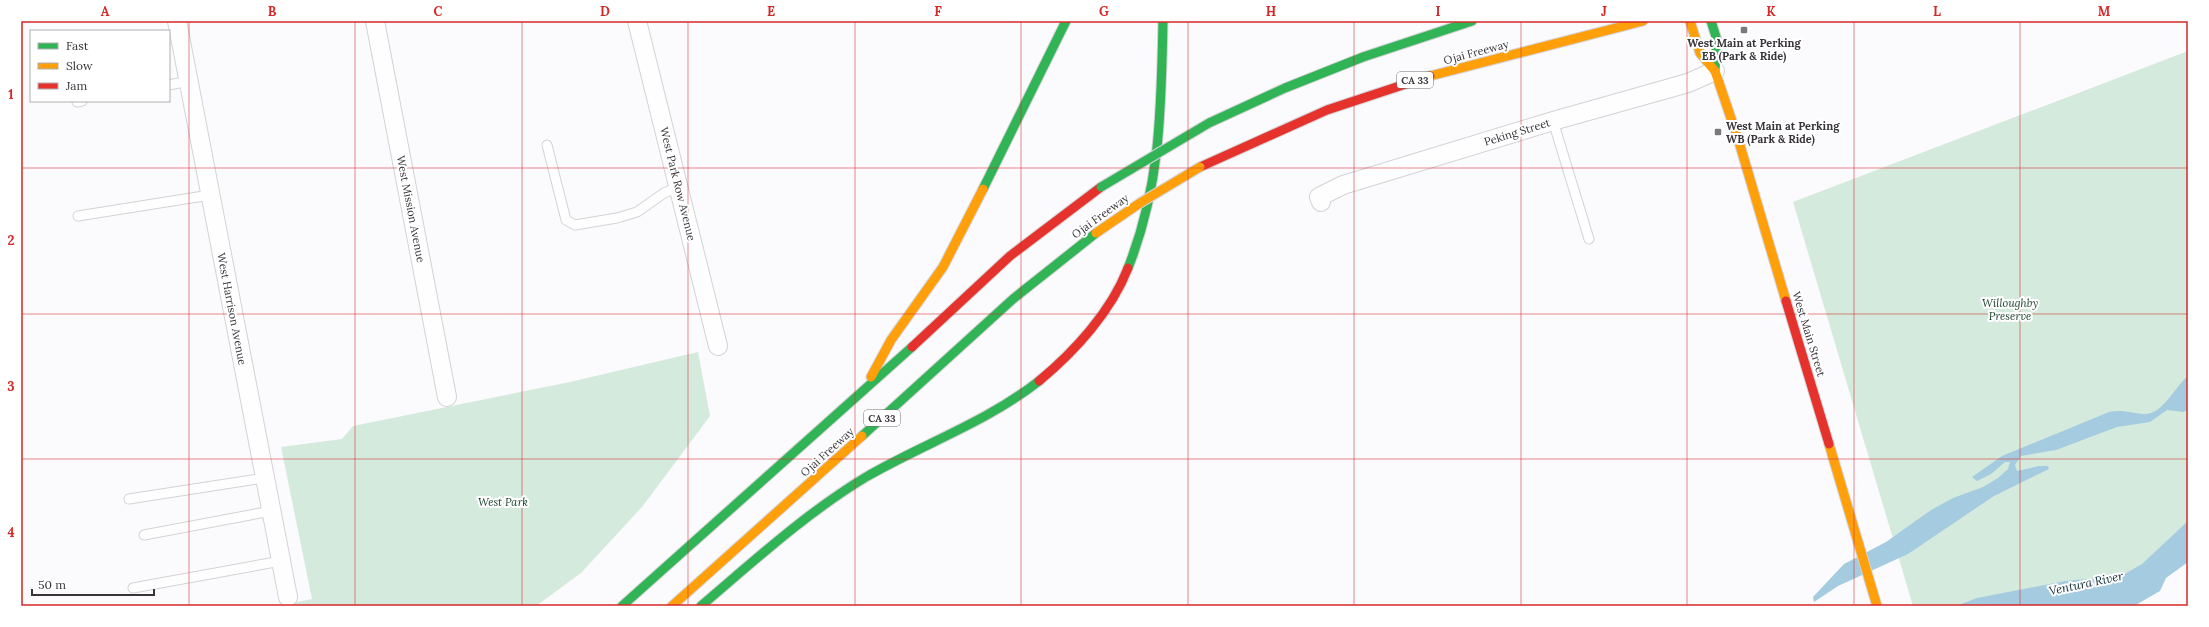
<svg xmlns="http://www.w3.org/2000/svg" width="2209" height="627" font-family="Lora,serif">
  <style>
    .green { fill: #d4eadd }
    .water { fill: #a5cbe0 }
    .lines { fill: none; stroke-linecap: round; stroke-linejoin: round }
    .lane-casing { stroke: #d4d2d6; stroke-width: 11 }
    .street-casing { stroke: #d4d2d6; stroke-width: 20 }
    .fast-casing { stroke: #d4d2d6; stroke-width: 11 }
    .slow-casing { stroke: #d4d2d6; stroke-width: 11 }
    .jam-casing { stroke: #d4d2d6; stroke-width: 11 }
    .lane { stroke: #fefeff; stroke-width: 9 }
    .street { stroke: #fefeff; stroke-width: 18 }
    .fast { stroke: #30b455; stroke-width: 9 }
    .slow { stroke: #ff9f0a; stroke-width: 9 }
    .jam { stroke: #e5322d; stroke-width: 9 }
    .fast-bridge-casing { stroke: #d4d2d6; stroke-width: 11; stroke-linecap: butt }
    .slow-bridge-casing { stroke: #d4d2d6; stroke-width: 11; stroke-linecap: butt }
    .fast-bridge { stroke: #30b455; stroke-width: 9 }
    .slow-bridge { stroke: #ff9f0a; stroke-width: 9 }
    .grid { fill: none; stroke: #d62828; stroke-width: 1; stroke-opacity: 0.55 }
    .poi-dot { fill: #7c797e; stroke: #fff; stroke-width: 1.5 }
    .labels { text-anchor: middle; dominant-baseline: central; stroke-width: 4; stroke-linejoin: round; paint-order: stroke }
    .shield { fill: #fff; stroke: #747175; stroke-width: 1 }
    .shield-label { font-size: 10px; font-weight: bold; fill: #38343a }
    .poi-label { font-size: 11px; font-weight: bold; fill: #38343a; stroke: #fff }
    .street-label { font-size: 11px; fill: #38343a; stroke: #fff }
    .park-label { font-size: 11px; font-style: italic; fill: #143d27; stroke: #fff }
    .water-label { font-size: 12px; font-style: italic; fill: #122d3a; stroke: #fff }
    .neatline { fill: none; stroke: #d62828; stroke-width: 1.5 }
    .grid-label { font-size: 13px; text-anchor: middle; font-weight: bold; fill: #d62828 }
  </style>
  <rect width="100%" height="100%" fill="#fbfafc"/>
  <!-- green -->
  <g class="green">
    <path d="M2188 51V549L2120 606H1913L1793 202Z"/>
    <path d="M698 352 710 416 642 507 581 573 536 606H276L312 599 281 447 342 439 353 426 570 382Z"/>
  </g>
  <!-- water -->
  <g class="water">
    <path d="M2188 376V410L2183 412 2167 410 2150 422 2117 427 2056 450 2021 456 2015 465 2017 471 2039 466H2048L2049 469 1994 496 1908 554 1838 586 1814 602 1813 597 1844 564 1886 542 1931 510 1953 498 1983 487 1998 478 2008 469 2010 462H2005L1991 474 1977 481 1972 477 2002 456 2109 412C2123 409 2131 413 2144 414 2163 415 2175 386 2188 376Z"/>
    <path d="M2188 521V562L2166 578 2160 591 2134 606H1956L1977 598 2065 581 2121 576 2142 564Z"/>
  </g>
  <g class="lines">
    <!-- lane casing -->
    <g class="lane-casing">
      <g id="lane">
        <path d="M169 85 188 81"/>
        <path d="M77 102 82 101"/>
        <path d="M1553 121 1589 239"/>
        <path d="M547 145 566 220 575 225 617 218 637 212 664 193 678 187"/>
        <path d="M78 216 210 195"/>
        <path d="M129 499 264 478"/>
        <path d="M144 535 271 511"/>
        <path d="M133 588 281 561"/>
      </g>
    </g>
    <!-- street casing -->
    <g class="street-casing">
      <g id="street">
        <path d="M177 21 288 597"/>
        <path d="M375 21 447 397"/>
        <path d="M637 21 718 346"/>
        <path d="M1321 202 1319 197 1343 185 1553 121 1688 83 1715 71"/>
      </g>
    </g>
    <!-- fast casing -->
    <g class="fast-casing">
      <g id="fast">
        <path d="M1711 21 1717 40 1715 71"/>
        <path d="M1209 123 1285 88 1363 57 1472 21"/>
        <path d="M983 189 1066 21"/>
        <path d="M1128 268C1161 185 1161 109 1163 21"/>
        <path d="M862 436 1013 299 1096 233"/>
        <path d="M622 606 912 347"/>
        <path d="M701 606C754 561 806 513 866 477 923 444 987 422 1039 381"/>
      </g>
    </g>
    <!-- slow casing -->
    <g class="slow-casing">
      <g id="slow">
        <path d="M1690 21 1700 53 1715 71 1739 142 1786 301"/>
        <path d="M1430 76 1643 21"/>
        <path d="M871 377 891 340 943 267 983 189"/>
        <path d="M1829 444 1877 606"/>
        <path d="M672 606 862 436"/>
      </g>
    </g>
    <!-- jam casing -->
    <g class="jam-casing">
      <g id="jam">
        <path d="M1200 167 1327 110 1430 76"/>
        <path d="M1786 301 1829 444"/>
        <path d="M912 347 1010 256 1101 187"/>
        <path d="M1039 381C1074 352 1111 312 1128 268"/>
      </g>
    </g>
    <!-- lane -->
    <use href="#lane" class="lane"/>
    <!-- street -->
    <use href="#street" class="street"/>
    <!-- fast -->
    <use href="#fast" class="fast"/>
    <!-- slow -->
    <use href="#slow" class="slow"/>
    <!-- jam -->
    <use href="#jam" class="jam"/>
    <!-- fast-bridge casing -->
    <g class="fast-bridge-casing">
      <path id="fast-bridge" d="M1101 187 1209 123"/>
    </g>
    <!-- slow-bridge casing -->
    <g class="slow-bridge-casing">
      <path id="slow-bridge" d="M1096 233 1140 203 1200 167"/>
    </g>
    <!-- fast-bridge -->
    <use href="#fast-bridge" class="fast-bridge"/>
    <!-- slow-bridge -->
    <use href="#slow-bridge" class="slow-bridge"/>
  </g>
  <!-- grid -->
  <path class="grid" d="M189 21V606M355 21V606M522 21V606M688 21V606M855 21V606M1021 21V606M1188 21V606M1354 21V606M1521 21V606M1687 21V606M1854 21V606M2020 21V606M21 168H2188M21 314H2188M21 459H2188"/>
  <!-- markers -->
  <g class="poi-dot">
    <rect x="1740" y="26" width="8" height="8" rx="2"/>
    <rect x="1714" y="128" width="8" height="8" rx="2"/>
  </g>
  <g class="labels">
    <!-- shield labels -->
    <g class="shield">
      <rect x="1397" y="72" width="36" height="16" rx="3"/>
      <rect x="864" y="410" width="36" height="16" rx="3"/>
    </g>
    <g class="shield-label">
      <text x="1415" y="80">CA 33</text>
      <text x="882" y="418">CA 33</text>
    </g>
    <!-- poi labels -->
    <g class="poi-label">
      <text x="1744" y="43">West Main at Perking<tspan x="1744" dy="13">EB (Park &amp; Ride)</tspan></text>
      <text x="1726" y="126" text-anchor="start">West Main at Perking<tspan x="1726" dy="13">WB (Park &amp; Ride)</tspan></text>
    </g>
    <!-- street labels -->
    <g class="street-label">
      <text transform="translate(1476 52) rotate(-15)">Ojai Freeway</text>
      <text transform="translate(1517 132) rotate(-17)">Peking Street</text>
      <text transform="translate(678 184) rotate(76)">West Park Row Avenue</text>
      <text transform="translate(411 209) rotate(79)">West Mission Avenue</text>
      <text transform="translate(1100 216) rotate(-36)">Ojai Freeway</text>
      <text transform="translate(232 309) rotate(79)">West Harrison Avenue</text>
      <text transform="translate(1809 334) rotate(73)">West Main Street</text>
      <text transform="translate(827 452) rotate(-42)">Ojai Freeway</text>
    </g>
    <!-- park labels -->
    <g class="park-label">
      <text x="2010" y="303">Willoughby<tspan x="2010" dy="13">Preserve</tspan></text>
      <text x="503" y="502">West Park</text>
    </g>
    <!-- water labels -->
    <g class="water-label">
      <text transform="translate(2086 583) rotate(-12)">Ventura River</text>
    </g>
  </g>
  <!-- border -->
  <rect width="2209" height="627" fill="none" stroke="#ffffff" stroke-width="44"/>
  <!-- legend -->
  <rect x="30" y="30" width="140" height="72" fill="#ffffff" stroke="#afaeb0"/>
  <rect x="38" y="43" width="20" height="6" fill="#30b455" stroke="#afaeb0"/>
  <text x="66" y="50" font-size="12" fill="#38343a">Fast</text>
  <rect x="38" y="63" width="20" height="6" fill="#ff9f0a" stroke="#afaeb0"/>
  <text x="66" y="70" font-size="12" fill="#38343a">Slow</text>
  <rect x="38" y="83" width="20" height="6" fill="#e5322d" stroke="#afaeb0"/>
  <text x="66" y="90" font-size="12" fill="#38343a">Jam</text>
  <!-- scale -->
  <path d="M32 589v6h122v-6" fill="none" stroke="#38343a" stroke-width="2"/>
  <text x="38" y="589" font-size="12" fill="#38343a" stroke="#ffffff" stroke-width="3" paint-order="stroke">50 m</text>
  <rect x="22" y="22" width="2165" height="583" class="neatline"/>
  <g class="grid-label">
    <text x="105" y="16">A</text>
    <text x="272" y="16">B</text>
    <text x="438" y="16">C</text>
    <text x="605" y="16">D</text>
    <text x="771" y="16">E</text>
    <text x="938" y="16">F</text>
    <text x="1104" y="16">G</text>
    <text x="1271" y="16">H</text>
    <text x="1438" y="16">I</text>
    <text x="1604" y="16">J</text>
    <text x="1771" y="16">K</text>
    <text x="1937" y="16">L</text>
    <text x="2104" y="16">M</text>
    <text x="11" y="99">1</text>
    <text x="11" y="245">2</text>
    <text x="11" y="391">3</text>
    <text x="11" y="537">4</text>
  </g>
</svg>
